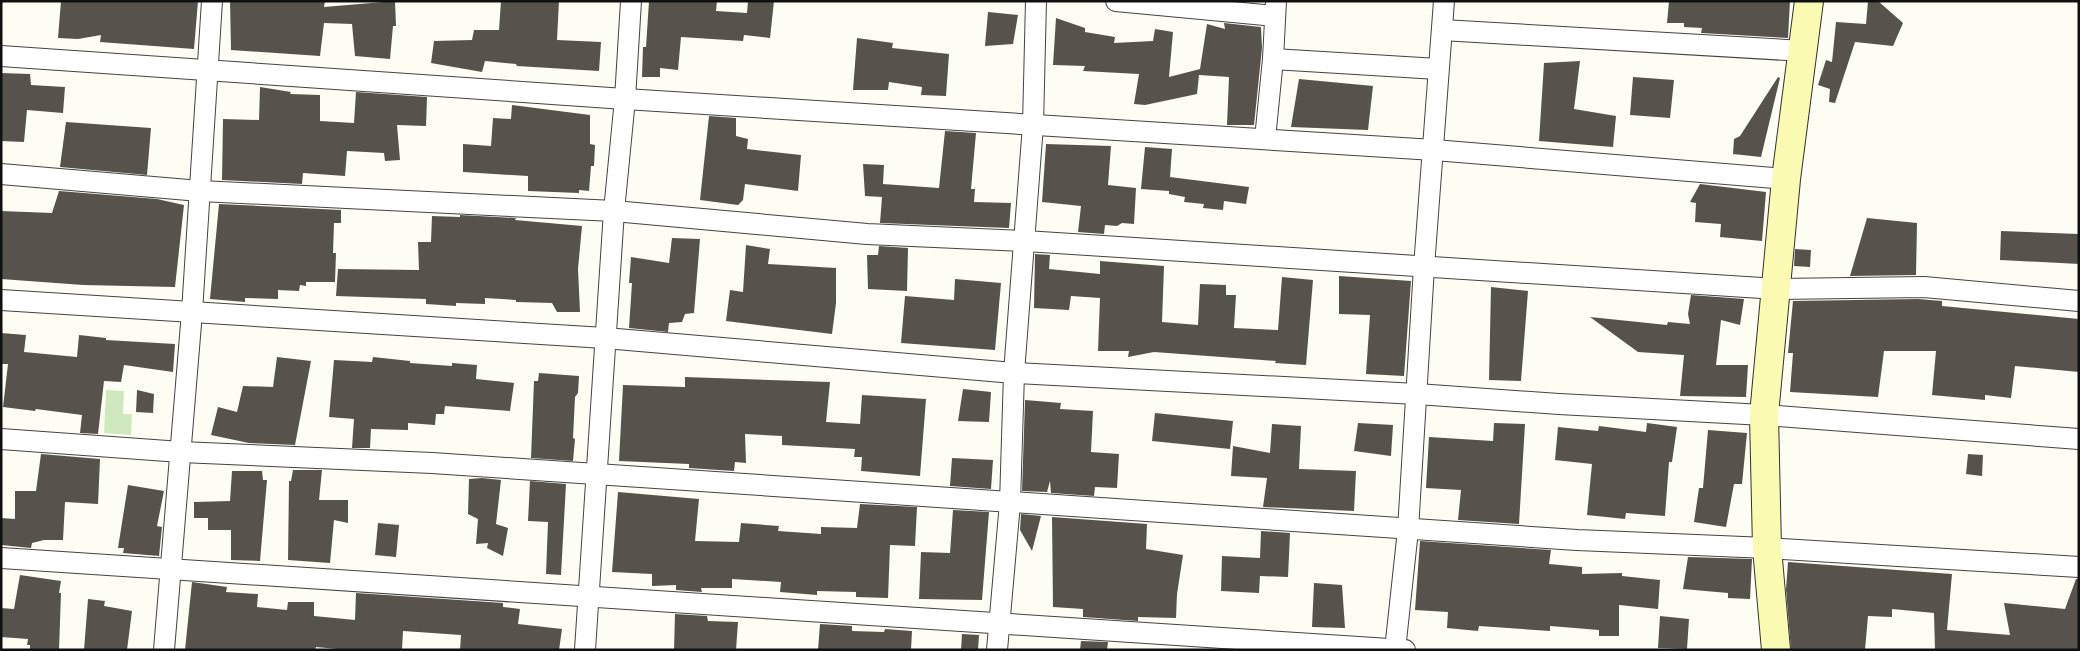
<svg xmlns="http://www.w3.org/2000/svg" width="2080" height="651" font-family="'Crimson Pro',serif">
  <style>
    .green { fill: #cfe8be }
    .building { fill: #58524d }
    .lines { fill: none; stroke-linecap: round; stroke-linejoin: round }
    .street-casing { stroke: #434343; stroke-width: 22 }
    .secondary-casing { stroke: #323232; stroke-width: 30 }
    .street { stroke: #fff; stroke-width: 20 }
    .secondary { stroke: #fafab2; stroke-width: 28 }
  </style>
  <rect width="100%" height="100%" fill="#fefdf3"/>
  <!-- green -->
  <path class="green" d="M106 390 124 391 123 414H132L131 435 104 433Z"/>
  <!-- building -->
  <g class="building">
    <path d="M61 1H198L194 49 100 42 101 35 78 39 58 38Z"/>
    <path d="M230 1H325L324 7 395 1 396 26H393L390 59 355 56 352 24 324 23 320 56 231 50Z"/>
    <path d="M501 1H559L557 40 601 42 599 71 517 66 516 64 485 61 482 72 431 63 434 41 472 40 474 30H499Z"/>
    <path d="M649 1H717L716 11 747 13 748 1H774L770 38 744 35 743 41 681 37 678 70 660 68V77H642L643 47H646Z"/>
    <path d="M1669 1H1790L1788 38 1701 33 1702 28 1684 27V23H1667Z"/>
    <path d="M1868 1H1878L1903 23 1893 46 1855 42 1835 103 1829 102 1830 89 1818 85 1826 60 1832 62 1836 22 1866 24Z"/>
    <path d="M988 12 1018 15 1013 44 985 46Z"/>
    <path d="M1056 18 1085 28V32L1115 37 1114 43 1153 41 1155 29 1173 32 1169 77 1200 69 1207 24 1225 29 1224 23 1261 27 1262 48 1254 125H1227L1229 77 1199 75 1197 94 1145 105 1134 104 1139 74 1083 71 1085 66 1053 65Z"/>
    <path d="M857 38 893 43 892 48 949 54 946 96 921 95 922 87 889 82 888 90H853Z"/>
    <path d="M1580 61 1574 109 1616 116 1613 147 1539 141 1544 63Z"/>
    <path d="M1 73 30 74 31 85 65 87 63 113 27 110 24 142 1 141Z"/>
    <path d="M1633 77 1674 80 1670 118 1630 115Z"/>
    <path d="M1778 77 1780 78 1761 157 1733 154 1734 139 1740 136Z"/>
    <path d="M1299 79 1373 86 1368 130 1291 127Z"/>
    <path d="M260 87 291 92 290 94 320 95V121L354 123 356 92 427 97 426 126 397 125 400 160 385 161 384 153 347 151 345 176 303 173 302 184 222 180 223 119 259 120Z"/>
    <path d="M512 105 590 115V144L595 145 594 166H591L589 191 579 190V193L528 191V176L463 172V144L491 146 493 118 511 119Z"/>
    <path d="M709 116 736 118V136L748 139 747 149 801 155 798 191 745 184 743 200 738 205 700 200Z"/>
    <path d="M66 122 151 128 147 175 60 167Z"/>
    <path d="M945 131 976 133 971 189H975L974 202 1011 203 1009 228 880 223 882 197 865 196 863 164 884 165 883 184 939 188Z"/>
    <path d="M1046 144 1111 146 1108 185 1136 188 1134 224 1122 223 1117 226 1105 225 1104 234 1078 232 1081 206 1042 202Z"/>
    <path d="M1145 147 1172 149 1170 177 1249 187 1246 204 1224 201 1223 210 1203 208 1204 204 1184 202 1185 197 1169 194V191L1141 189Z"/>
    <path d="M1700 184 1766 192 1762 241 1720 237 1721 224 1695 222 1696 203 1690 202Z"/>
    <path d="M59 191 157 199 184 205 175 287 83 285 1 279V211L52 213Z"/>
    <path d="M219 204 341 210V223H334L333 253H336L335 282H306V286L300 285 299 291 278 290V299L245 298V302L210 299Z"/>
    <path d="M460 215 516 218 515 220 582 226 578 269 580 312H557L552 303 516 302V300L485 298V304L456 303V306L426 304V299L336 296 338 269 419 270 418 242H431L432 216 460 217Z"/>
    <path d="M1867 218 1917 223 1916 275 1850 276Z"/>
    <path d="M2001 231 2079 234V264L2000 260Z"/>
    <path d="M672 238 700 239 694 313 685 314 682 322 669 323 668 332 629 328 632 283H629L631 257 669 263Z"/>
    <path d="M746 245 770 249 768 264 836 268V303L832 334 726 321 730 290 743 292Z"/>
    <path d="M879 246 908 248 907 291 868 289 867 255H878Z"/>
    <path d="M1795 249 1811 250 1810 267 1794 266Z"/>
    <path d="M1035 254 1050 255 1049 269 1100 274V261L1164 266 1162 322 1198 325 1200 284 1226 285V295H1236L1234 328 1278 330 1282 277 1313 280 1306 365 1275 363 1276 361 1154 352 1128 357 1129 351H1098L1100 298 1071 296 1069 310 1034 308Z"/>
    <path d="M1339 276 1411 281 1404 376 1366 374 1370 315 1339 314Z"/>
    <path d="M955 279 1001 283 995 350 901 343 905 296 954 300Z"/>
    <path d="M1491 287 1528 291 1521 381 1489 380Z"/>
    <path d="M1691 295 1744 299 1740 325 1721 320 1716 365H1748L1746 397 1680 396 1684 355 1638 352 1590 317 1667 325 1668 322 1690 324 1688 314Z"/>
    <path d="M1918 299 1942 301V306L2079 319V372L2015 366 2011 398 1985 395V400L1932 395 1936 351H1884L1878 397 1790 392 1793 353H1788L1793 301Z"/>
    <path d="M1 333 26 335 24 352 77 357 79 335 106 338V340L175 344 173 372 124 365 121 382 104 381 98 434 80 433 82 415 36 409 35 411 3 407 8 364H1Z"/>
    <path d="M277 357 311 361 295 445 249 443 211 435 218 407 237 412 243 386 273 387Z"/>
    <path d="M373 357 410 361V363L452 366V363L477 365 476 379 514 383 510 411 445 406 444 414H436L435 425 408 423V430L371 429 370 448H352L354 419 329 417 334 360 372 362Z"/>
    <path d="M539 373 579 376 578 393 575 397 573 438 575 439 573 461 531 458 534 381H538Z"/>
    <path d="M685 377 830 382 826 422 860 424 862 395 926 399 920 476 861 471 862 457H854L855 449 782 445V436L745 434 746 463 735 462 734 471 689 468V464L619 461 623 385 685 387Z"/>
    <path d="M963 389 991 392 989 422 958 421Z"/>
    <path d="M137 390 154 394 153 413 136 412Z"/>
    <path d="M1025 400 1061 403 1060 409 1093 411 1091 452 1119 454 1117 488 1095 487 1094 496 1051 493 1050 481 1047 492 1022 491Z"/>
    <path d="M1155 413 1233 421 1230 449 1152 441Z"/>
    <path d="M1358 423 1393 425 1391 456 1354 451Z"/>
    <path d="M1494 423 1525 424 1519 524 1458 520 1461 490 1426 488 1429 437 1493 441Z"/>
    <path d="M1647 423 1677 427 1672 462H1669L1665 516 1626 513 1625 519 1587 515 1592 464 1555 460 1558 427 1598 431 1599 426 1646 432Z"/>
    <path d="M1272 424 1301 426 1299 469 1356 471 1354 511 1263 507 1267 478 1231 476 1233 446 1270 453Z"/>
    <path d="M1708 430 1747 433 1742 484H1734L1726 527 1694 522 1699 488H1703Z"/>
    <path d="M41 454 100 459 98 504 65 502 63 540H44L32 543 31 548 1 545V518L15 519V491H36Z"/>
    <path d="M1968 454 1983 455 1982 476 1966 474Z"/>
    <path d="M952 458 993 460 991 489 950 486Z"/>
    <path d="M293 470H322L319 500H348V523L334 520 330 563 288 560 289 481H291Z"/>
    <path d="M232 471H262L263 480H267L260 561 231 560V530H208V518H194V502L230 501Z"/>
    <path d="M482 478 501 480 496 524 508 528 503 556 487 548 488 543 476 544 478 519 468 514 469 479Z"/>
    <path d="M530 481 566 484 561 575 546 574 548 522 528 521Z"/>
    <path d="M128 485 164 491 157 526 162 527 159 556 123 553 124 548H118Z"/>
    <path d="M618 492 699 499 695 541 739 542 741 523 779 526 778 531 821 534V527L857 528 860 504 917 507 915 546 890 545 888 598 856 597V592L817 591V595L780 592 781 582 732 579V588H701L702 592 676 590V585L652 586V574L612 572Z"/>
    <path d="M953 510 989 512 982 600 919 599 921 552 950 553Z"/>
    <path d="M1021 514 1041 516 1032 551 1020 530Z"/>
    <path d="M1052 517 1147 524 1146 549 1183 555 1177 594 1176 618 1138 617V621L1083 617V609L1053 607Z"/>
    <path d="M378 523 399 525 396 557 375 555Z"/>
    <path d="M1261 531 1290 533 1288 577 1260 576 1259 593 1221 591 1222 556 1260 558Z"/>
    <path d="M1420 541 1551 550 1549 564 1582 567V574L1622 573V576L1660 580 1658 609 1619 605V636H1599V630L1550 626V631L1479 626 1478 631 1447 628 1448 612 1415 610Z"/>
    <path d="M1688 557 1752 559 1750 599 1728 598V593L1683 589Z"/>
    <path d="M1788 562 1952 574 1947 630 2010 635 2004 603 2065 609 2076 579H2079V650H1935L1934 613 1892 609V617L1868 616 1865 650H1791L1786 589Z"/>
    <path d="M20 575 61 581 59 593H61L59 650H30V645H27L28 639 1 637V608L14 609Z"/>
    <path d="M192 582 227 587 226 592 258 594 257 607 287 610 288 602H314V616L355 620 356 593 503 603V607L520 609 518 624 562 629 559 650H460L461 635 403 631 402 650H348L316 647 315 650H185Z"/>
    <path d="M1314 583 1342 585 1345 628 1312 627Z"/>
    <path d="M88 599 105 601 104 606 132 611 127 650H84Z"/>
    <path d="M675 614 707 616 708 621 738 622 736 650H674Z"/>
    <path d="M1660 616 1689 619 1687 649 1658 648Z"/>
    <path d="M820 624 852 626V631L884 632 885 629 912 631 911 650H818Z"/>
    <path d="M962 634 979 635 978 650H961Z"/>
    <path d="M1081 641 1108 642 1107 650H1080Z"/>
  </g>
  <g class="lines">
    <!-- street casing -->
    <g class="street-casing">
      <g id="street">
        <path d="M1116 1 1275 16"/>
        <path d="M1442 30 1804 51"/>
        <path d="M1 56 625 99 1434 150 1786 179"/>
        <path d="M1273 59 1438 69"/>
        <path d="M1265 139 1273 59 1276 1"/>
        <path d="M1 174 200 191 614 211 867 234 1025 241 1777 289 1924 287 2079 301"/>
        <path d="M1 300 605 338 1014 373 1417 394 1559 404 1764 415 2079 439"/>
        <path d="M1 439 181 452 432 463 1577 540 1767 548 2079 567"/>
        <path d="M1 558 1405 650"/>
        <path d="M164 650 192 312 212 1"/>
        <path d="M585 650 614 211 625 99 631 1"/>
        <path d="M997 650 1010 503 1014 373 1033 125 1036 1"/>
        <path d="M1395 650 1408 530 1424 267 1444 1"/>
      </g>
    </g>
    <!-- secondary casing -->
    <g class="secondary-casing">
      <path id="secondary" d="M1776 650 1767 548 1764 415 1786 179 1809 1"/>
    </g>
    <!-- street -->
    <use href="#street" class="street"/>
    <!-- secondary -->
    <use href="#secondary" class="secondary"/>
  </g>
  <!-- border -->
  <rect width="2080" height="651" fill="none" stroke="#101010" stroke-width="5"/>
</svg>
